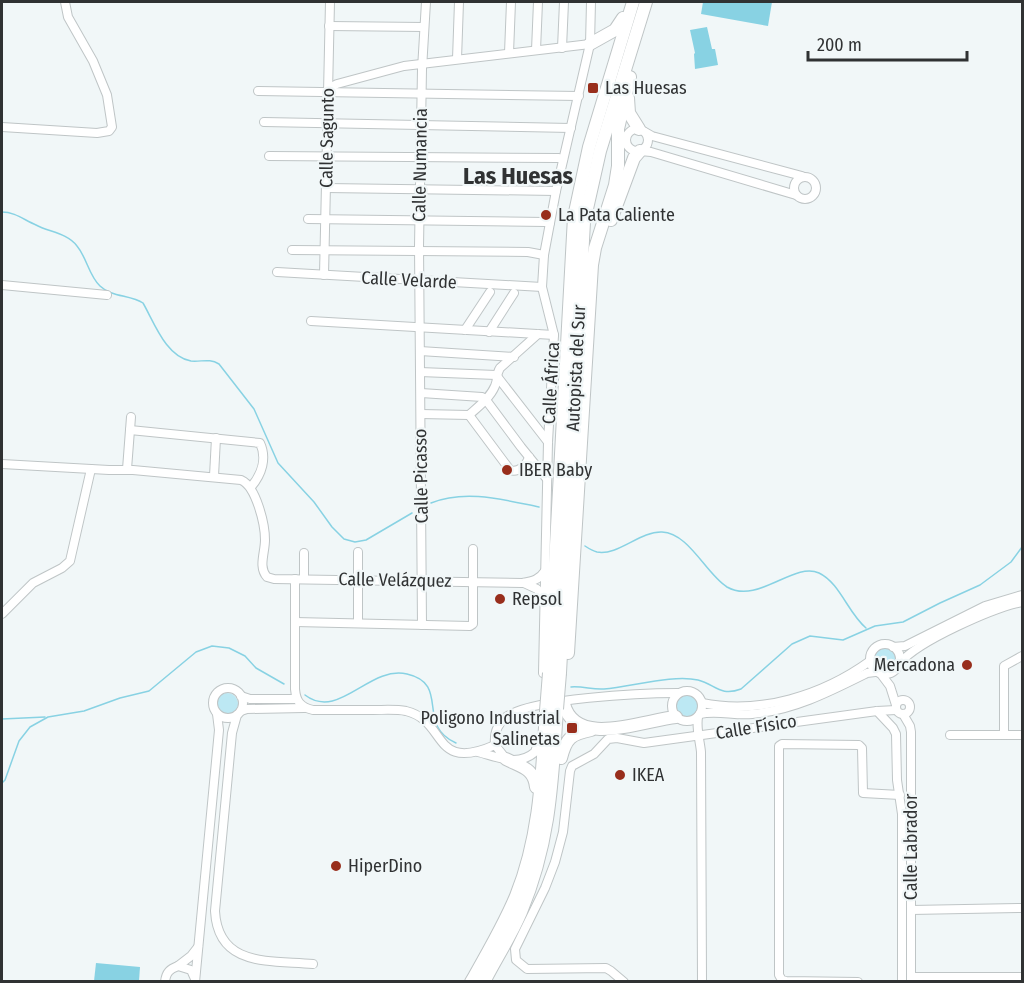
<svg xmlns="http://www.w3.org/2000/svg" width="1024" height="983" font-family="'Fira Sans Condensed',sans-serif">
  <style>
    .green { fill: #bce8f3 }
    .water { fill: #88d2e3 }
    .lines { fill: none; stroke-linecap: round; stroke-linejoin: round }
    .stream { stroke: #88d2e3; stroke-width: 1.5 }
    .minor-casing { stroke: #bfc5c6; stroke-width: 10 }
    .highway-casing { stroke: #bfc5c6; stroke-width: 14 }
    .minor { stroke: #fff; stroke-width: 8 }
    .highway { stroke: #fff; stroke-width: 12 }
    .highway-bridge-casing { stroke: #bfc5c6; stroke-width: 14; stroke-linecap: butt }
    .highway-bridge { stroke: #fff; stroke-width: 12 }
    .poi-dot { fill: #982e1c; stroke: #f1f7f8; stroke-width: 2 }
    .labels { text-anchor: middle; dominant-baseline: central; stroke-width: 4.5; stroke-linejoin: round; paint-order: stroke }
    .poi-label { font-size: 18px; fill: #303233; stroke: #f1f7f8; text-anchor: start }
    .street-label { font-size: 18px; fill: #303233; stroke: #f1f7f8 }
    .district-label { font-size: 24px; font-weight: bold; fill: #303233; stroke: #f1f7f8 }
  </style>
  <rect width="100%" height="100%" fill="#f1f7f8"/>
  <!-- green -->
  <g class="green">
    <circle cx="885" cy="660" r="12"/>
    <circle cx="227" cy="704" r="11"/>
    <circle cx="687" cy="707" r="12"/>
  </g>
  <!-- water -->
  <g class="water">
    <path d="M703 2H772L768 26 701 14Z"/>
    <path d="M707 27 712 49H715L718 65 695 69 694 54 695 53 690 30Z"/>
    <path d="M96 963 140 967 139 981H94Z"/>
  </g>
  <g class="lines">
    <!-- stream -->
    <g class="stream">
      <path d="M2 212C15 212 24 220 36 225 49 232 67 233 77 246 87 258 89 276 100 286 111 297 131 295 143 303 154 322 166 357 191 361 202 362 209 358 219 364L254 409 278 463 314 502 332 527 344 539 355 542 366 540 412 513"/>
      <path d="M431 503C466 489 504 500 539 507"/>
      <path d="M585 546C588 548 593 551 597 552 618 556 640 531 662 532 689 533 706 574 727 587 758 605 794 561 819 573 840 583 848 613 866 628"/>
      <path d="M571 687C583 686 593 690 604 689 631 687 673 674 698 680 715 684 720 697 741 689L792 644 810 636 843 640 875 626 903 622 940 603 980 585 1011 562 1022 547"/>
      <path d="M305 695C339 721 369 665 407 674 451 684 415 725 456 743"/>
      <path d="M2 719 45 717"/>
      <path d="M2 783 5 780 19 741 30 727 48 717 84 711 120 698 149 691 196 652 212 646 229 648 245 656 256 668 284 684"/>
    </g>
    <!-- minor casing -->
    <g class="minor-casing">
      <g id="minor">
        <path d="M329 26 424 27"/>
        <path d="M562 48 564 2"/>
        <path d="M536 50 538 2"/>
        <path d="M509 53 511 2"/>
        <path d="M457 59 459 2"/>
        <path d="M258 91 579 96"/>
        <path d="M328 92 331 87 337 84 404 66 590 44"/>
        <path d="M264 122 571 128"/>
        <path d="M2 127 97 133 109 131 112 127 107 95 93 61 68 17 65 2"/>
        <circle cx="637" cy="140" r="11"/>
        <path d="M645 132 652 136 802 176"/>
        <path d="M640 151 651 152 796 195"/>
        <path d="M269 156 559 158 563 160"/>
        <circle cx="805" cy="188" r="11"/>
        <path d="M326 188 556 191"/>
        <path d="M308 219 546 222 550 223"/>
        <path d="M292 250 528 252 544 255"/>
        <path d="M277 272 542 287"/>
        <path d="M324 275 330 2"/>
        <path d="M2 285 107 295"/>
        <path d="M311 321 554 335"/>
        <path d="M465 330 490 292"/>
        <path d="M489 332 514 293"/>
        <path d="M420 351 514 357"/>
        <path d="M420 372 496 375"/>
        <path d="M496 375 548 442"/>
        <path d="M421 393 482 397 486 400 521 447 547 479"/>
        <path d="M421 414 469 415"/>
        <path d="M469 415C478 407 490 398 495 386 498 380 496 374 500 368L538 334"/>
        <path d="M469 415 510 470C518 473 527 465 529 457"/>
        <path d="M130 430 260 443C267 458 262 474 251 487"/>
        <path d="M2 464 109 470H133L241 480C256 486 265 524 265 540 265 553 258 567 267 577L274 579 522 583C533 581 539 580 545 571"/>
        <path d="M127 469 131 417"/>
        <path d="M214 476 216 438"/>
        <path d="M295 579V689C296 701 300 707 313 710 333 710 353 710 373 710 384 710 396 709 406 711 448 721 431 773 495 745"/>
        <path d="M304 579V553"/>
        <path d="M524 583 537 589 544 597"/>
        <path d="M2 614 33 583 62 568 70 561 91 469"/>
        <path d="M295 622 470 626 473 624V549"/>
        <path d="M358 623V552"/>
        <path d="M422 625 419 246 422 69 426 2"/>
        <circle cx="885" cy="659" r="15"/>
        <path d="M893 647 905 646 985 606 1022 595"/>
        <path d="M900 663C918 641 993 608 1022 602"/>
        <path d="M543 673 548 442 554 335 542 287 544 255 556 191 590 44 591 2"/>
        <path d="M881 674 890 686 896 705"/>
        <circle cx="228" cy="703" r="15"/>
        <circle cx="687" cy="706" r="15"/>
        <path d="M241 696 250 699H296"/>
        <circle cx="903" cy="707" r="7"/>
        <path d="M702 703C760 715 823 695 870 661"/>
        <path d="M241 711 247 709 304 708"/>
        <path d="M877 711 893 728 896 734 897 780 902 814V982"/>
        <path d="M700 714C717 710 735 716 752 714 794 710 829 692 867 673L875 672"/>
        <path d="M903 714 910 726 911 732V982"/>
        <path d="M237 715 232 733 215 911C218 968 271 960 313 964"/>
        <path d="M698 717C696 729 700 741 701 752L702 982"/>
        <path d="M950 735H1022"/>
        <path d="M1004 735V666L1022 656"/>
        <path d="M478 752C498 757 518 767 535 752L540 737"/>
        <path d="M506 759 495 745C494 734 497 724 506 717 531 698 644 693 678 693"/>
        <path d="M911 910 1022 908"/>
        <path d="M178 966 191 956 198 947"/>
        <path d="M911 977H1022"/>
        <path d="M165 982C166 972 170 969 178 966L191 970 195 979"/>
        <path d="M195 982 219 730 217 714"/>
        <path d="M624 982 611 971 606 968 527 969 516 960 515 949 545 888 555 862 563 832 570 771 572 766 594 754 608 739 617 738 644 743 877 711 896 710"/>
        <path d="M858 982 786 981 782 980 779 975V746L782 744 859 745 862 748 863 793 900 795"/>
      </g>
    </g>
    <!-- highway casing -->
    <g class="highway-casing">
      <g id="highway">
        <path d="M590 44 615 30 623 18"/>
        <path d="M628 98 629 113 639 129"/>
        <path d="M611 220 634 158 640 151"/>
        <path d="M568 653 592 265 595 248 615 185 618 166V129L630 77"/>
        <path d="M549 673 574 217 589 147 633 2"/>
        <path d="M560 673 584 222 600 151 646 2"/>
        <path d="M564 704C575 749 644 720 676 717"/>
        <path d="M561 758C566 738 571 734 591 730"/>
        <path d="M506 759C521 767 534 768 536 787"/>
        <path d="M471 982C487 954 504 925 516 896 540 837 542 774 546 711"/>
        <path d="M484 982C496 958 511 936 521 912 550 842 552 784 557 709"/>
      </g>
    </g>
    <!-- minor -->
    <use href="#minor" class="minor"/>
    <!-- highway -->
    <use href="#highway" class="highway"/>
    <!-- highway-bridge casing -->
    <g class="highway-bridge-casing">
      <g id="highway-bridge">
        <path d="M557 709 560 673"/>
        <path d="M546 711 549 673"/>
      </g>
    </g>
    <!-- highway-bridge -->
    <use href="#highway-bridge" class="highway-bridge"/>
  </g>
  <!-- markers -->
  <g class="poi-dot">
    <rect x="587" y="82" width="12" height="12" rx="3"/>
    <circle cx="546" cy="215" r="6"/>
    <circle cx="507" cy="470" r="6"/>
    <circle cx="500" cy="599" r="6"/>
    <circle cx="967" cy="665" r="6"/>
    <rect x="566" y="722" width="12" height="12" rx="3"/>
    <circle cx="620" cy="775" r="6"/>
    <circle cx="336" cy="866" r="6"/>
  </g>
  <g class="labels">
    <!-- poi labels -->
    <g class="poi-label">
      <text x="605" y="88">Las Huesas</text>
      <text x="558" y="215">La Pata Caliente</text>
      <text x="519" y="470">IBER Baby</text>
      <text x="512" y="599">Repsol</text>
      <text x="955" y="665" text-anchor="end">Mercadona</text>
      <text x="560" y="718" text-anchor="end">Poligono Industrial<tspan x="560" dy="21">Salinetas</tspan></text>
      <text x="632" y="775">IKEA</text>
      <text x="348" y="866">HiperDino</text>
    </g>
    <!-- street labels -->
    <g class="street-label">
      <text transform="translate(327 138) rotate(-89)">Calle Sagunto</text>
      <text transform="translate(420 165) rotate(-89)">Calle Numancia</text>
      <text transform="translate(409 280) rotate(3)">Calle Velarde</text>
      <text transform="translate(576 368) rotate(-87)">Autopista del Sur</text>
      <text transform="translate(551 383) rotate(-87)">Calle África</text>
      <text transform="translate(421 476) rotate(-91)">Calle Picasso</text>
      <text transform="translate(395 580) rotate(1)">Calle Velázquez</text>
      <text transform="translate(756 727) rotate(-9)">Calle Físico</text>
      <text transform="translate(911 847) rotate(-90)">Calle Labrador</text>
    </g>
    <!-- district labels -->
    <g class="district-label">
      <text x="518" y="176">Las Huesas</text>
    </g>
  </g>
  <!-- border -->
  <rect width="1024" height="983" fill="none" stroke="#303233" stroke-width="6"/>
  <!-- scale -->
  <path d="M808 51v9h159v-9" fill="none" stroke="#303233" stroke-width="3"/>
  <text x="817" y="51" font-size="18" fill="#303233" stroke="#f1f7f8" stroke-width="4.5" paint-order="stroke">200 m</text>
</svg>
